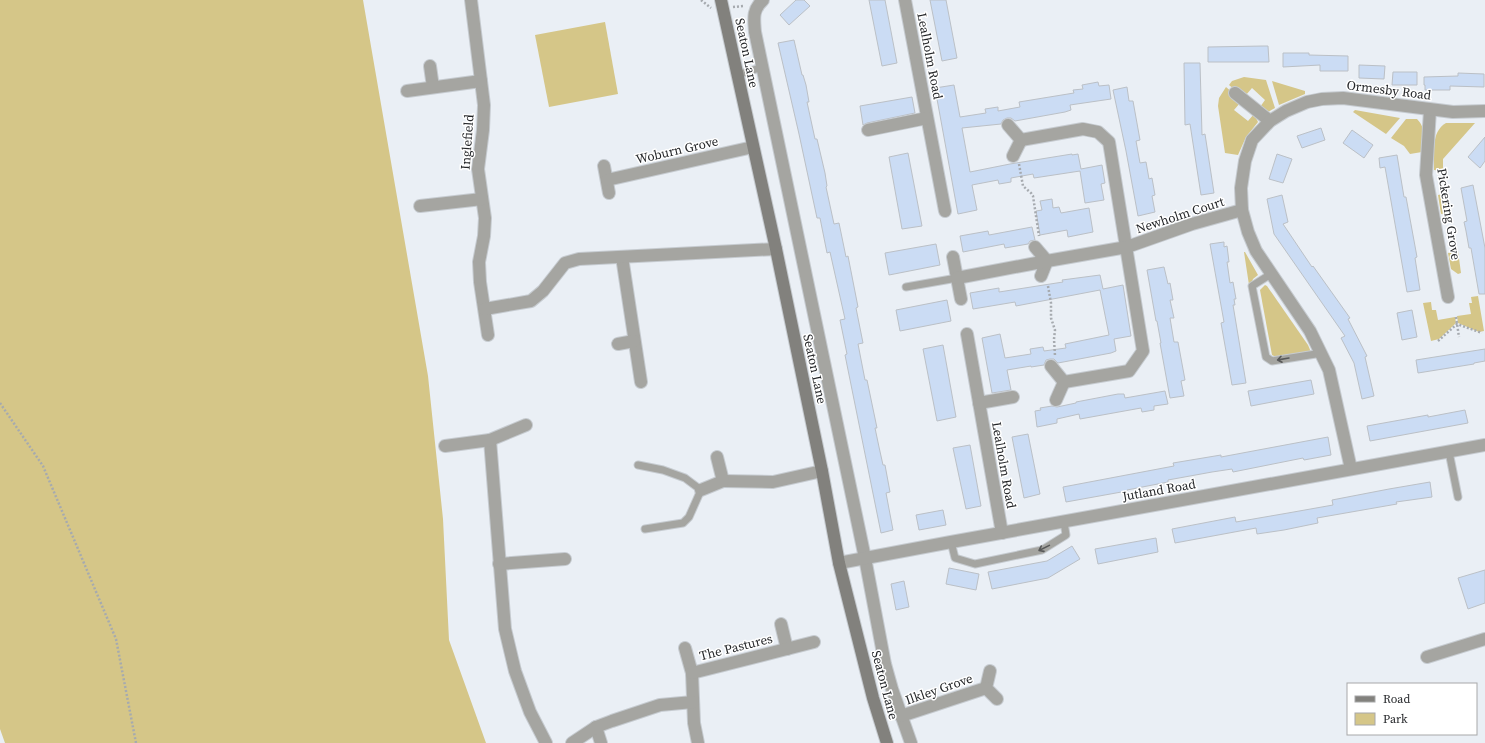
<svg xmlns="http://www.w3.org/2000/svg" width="1485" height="743" font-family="'Source Serif 4',serif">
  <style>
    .green { fill: #d5c688 }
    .building { fill: #cbdcf4; stroke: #bbc0c6 }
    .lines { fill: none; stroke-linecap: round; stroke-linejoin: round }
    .lane-casing { stroke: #c6cbd0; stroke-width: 9 }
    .street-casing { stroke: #c6cbd0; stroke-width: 14 }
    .secondary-casing { stroke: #c6cbd0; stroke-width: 14 }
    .path { stroke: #a6aaaf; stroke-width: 2.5; stroke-dasharray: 2 2; stroke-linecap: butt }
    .lane { stroke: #a5a5a1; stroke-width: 7 }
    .street { stroke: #a5a5a1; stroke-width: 12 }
    .secondary { stroke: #82817d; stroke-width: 12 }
    .oneway { stroke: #585959 }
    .labels { text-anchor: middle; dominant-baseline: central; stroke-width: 3; stroke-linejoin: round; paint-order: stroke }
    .street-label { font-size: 13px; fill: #242629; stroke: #fff }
  </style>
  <rect width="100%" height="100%" fill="#eaeff5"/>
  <!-- green -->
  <g class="green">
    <path d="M0 0H363L428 376 443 519 449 640 486 743H5L0 729Z"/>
    <path d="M605 22 618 94 549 107 535 35Z"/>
    <path d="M1244 77 1266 80 1275 108 1268 112 1260 107 1265 100 1252 88 1246 95 1239 88 1236 91 1229 85 1232 81Z"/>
    <path d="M1272 81 1305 91V94L1279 105Z"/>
    <path d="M1226 87 1234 94 1240 103 1234 110 1248 121 1254 114 1258 122 1246 137 1238 155 1225 153 1218 106 1219 98Z"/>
    <path d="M1355 110 1400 118 1386 134 1353 112Z"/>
    <path d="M1406 119H1417C1427 129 1423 140 1422 152L1410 154 1404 146 1391 138Z"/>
    <path d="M1446 123H1475L1443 159V171L1434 170C1435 155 1430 132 1446 123Z"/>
    <path d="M1448 193 1451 212 1441 214 1438 195Z"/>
    <path d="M1458 251 1461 273 1458 274 1451 269 1448 253Z"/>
    <path d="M1244 252H1245L1258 275 1253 279 1251 285H1249Z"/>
    <path d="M1265 285 1267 286 1308 345 1311 352 1276 357 1272 355 1260 290Z"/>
    <path d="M1478 296 1484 331 1479 332 1458 323 1457 316 1471 314 1469 303H1472L1471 297Z"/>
    <path d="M1431 302 1432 310H1436L1438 320 1455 317 1456 323 1439 339 1431 341 1423 303Z"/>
  </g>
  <!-- building -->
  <g class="building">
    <path d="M796 0H804L810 6 789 25 780 15Z"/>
    <path d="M869 0H885L897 63 882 66Z"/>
    <path d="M930 0H946L957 58 942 61Z"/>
    <path d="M794 40 802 75H803L806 85 809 102H807L815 139H817L825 173 827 186 826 187 834 224 839 223 846 257 848 256 858 307 856 308 863 343 858 344 865 380H867L877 428H875L879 447 883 465H885L890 492 886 493 893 530 881 533 845 355 847 354 840 320 845 319 830 252 827 253 820 218H817L799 134 778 43Z"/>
    <path d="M1263 46H1268L1269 62H1208V47Z"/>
    <path d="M1283 53H1309V55L1348 56V71H1320V65L1283 67Z"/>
    <path d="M1184 63H1200L1202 135 1205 134 1214 193 1201 195 1190 124 1185 125Z"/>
    <path d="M1359 65 1385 66 1384 79 1359 78Z"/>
    <path d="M1393 72H1417V85H1392Z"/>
    <path d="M1458 73 1484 74V87L1450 86V90H1425V85H1424V77L1458 76Z"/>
    <path d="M1098 82 1099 86 1109 85 1111 99 1070 105 1071 110 1065 112 1015 121 1011 118H1007L1003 120 1001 124 962 128 970 172 1010 164 1072 154V155L1078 154 1081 169 1102 165 1105 183 1101 184 1104 200 1085 203 1080 171 1034 178 1033 174 1011 178V182L999 184 998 180 972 185 977 210 958 214 935 88 954 85 960 117 986 113 985 109 998 107V111L1020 107 1019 102 1074 93 1073 90 1083 89 1082 85Z"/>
    <path d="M1127 87 1129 101H1133L1140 140 1136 141 1140 163 1146 162 1149 179 1152 178 1155 195 1152 196 1155 212 1138 216 1126 151 1113 90Z"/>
    <path d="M912 97 915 113 867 123 863 125 860 106Z"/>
    <path d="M1321 128 1325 140 1302 148 1297 136Z"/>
    <path d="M1352 130 1373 145 1364 158 1343 143Z"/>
    <path d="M1485 137V161L1480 168 1468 157Z"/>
    <path d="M908 153 922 226 902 229 889 157Z"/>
    <path d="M1277 154 1292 159 1283 183 1269 179Z"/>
    <path d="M1397 155 1404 197H1406L1417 257 1415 258 1420 290 1407 292 1385 167 1380 168 1379 158Z"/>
    <path d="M1473 185 1485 248V294H1479L1471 248H1469L1466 231 1464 222 1467 221 1461 188Z"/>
    <path d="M1282 195 1288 222 1283 224 1312 267 1313 266 1350 318 1348 319 1367 356 1365 357 1374 396 1362 399 1354 363 1341 338 1345 336 1274 234 1267 199Z"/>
    <path d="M1052 199 1053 208 1059 207 1061 213 1089 208 1093 232 1068 237 1067 230 1040 235 1036 211 1042 210 1040 201Z"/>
    <path d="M1032 227 1035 240 1030 241 1028 244 1005 248 1004 244 963 252 960 236 988 231 989 235Z"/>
    <path d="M1224 242V247L1227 246 1229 262H1227L1230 283 1233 282 1236 299H1234L1235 305H1233L1246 383 1232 385 1221 323 1224 322 1210 244Z"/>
    <path d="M936 244 940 265 889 275 885 253Z"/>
    <path d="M1164 267 1168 284 1170 283 1173 300H1170L1174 318H1170L1174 342H1178L1185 380 1181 381 1184 396 1170 398 1160 343H1161L1157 321H1156L1147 270Z"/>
    <path d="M1100 275 1103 289 1123 285 1131 336 1114 339 1116 351 1111 353 1058 363 1054 359H1050L1046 360 1044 365 1031 367V366L1007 370 1011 390 992 393 982 338 1000 334 1005 358 1031 354 1030 349 1043 347 1044 351 1066 348 1065 344 1109 335 1100 290 1016 306 1015 302 973 309 970 293 999 288V292L1063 282 1062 280Z"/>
    <path d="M947 300 951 321 900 331 896 310Z"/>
    <path d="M1412 310 1417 337 1402 340 1397 313Z"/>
    <path d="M943 345 956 417 937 421 923 349Z"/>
    <path d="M1485 349V361L1474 363V364L1418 373 1416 360Z"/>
    <path d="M1311 380 1314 394 1251 406 1248 391Z"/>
    <path d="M1165 391 1168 404 1154 406V410L1142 412 1141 408 1080 419 1079 414 1057 419V423L1037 427 1035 411 1041 410 1040 408 1052 406 1057 407 1076 403V402L1118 394H1124L1125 398Z"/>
    <path d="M1465 410 1468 423 1370 441 1367 426 1428 415V417Z"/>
    <path d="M1028 434 1040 494 1024 498 1012 437Z"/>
    <path d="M1328 437 1331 455 1304 460 1303 458 1233 472 1232 469 1212 472 1168 480V482L1127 490V491L1066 502 1063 487 1174 466 1173 463 1221 455V457Z"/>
    <path d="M970 445 981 506 966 509 953 448Z"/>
    <path d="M1430 482 1432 497 1396 502 1397 504 1317 518 1318 523 1284 530 1257 534 1256 528 1175 543 1172 529 1235 517 1236 522 1288 513 1333 505 1332 500 1389 489Z"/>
    <path d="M943 510 946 525 919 530 916 515Z"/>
    <path d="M1156 538 1158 552 1098 564 1095 549Z"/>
    <path d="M1072 546 1080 559 1048 578 992 589 988 572 1047 561Z"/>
    <path d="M949 568 979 574 976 590 946 584Z"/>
    <path d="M1485 570V603L1468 609 1458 578Z"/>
    <path d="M904 581 909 607 896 610 891 584Z"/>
  </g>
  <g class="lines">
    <!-- lane casing -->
    <g class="lane-casing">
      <g id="lane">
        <path d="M737 75 763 67"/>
        <path d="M1271 274 1252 286 1266 357 1272 361 1322 353"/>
        <path d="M906 287 957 278"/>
        <path d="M1449 452 1458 497"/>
        <path d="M638 465 663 470 685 478 701 490 689 517 683 523 645 529"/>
        <path d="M951 542 955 558 975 564 1042 550 1066 535 1064 522"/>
      </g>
    </g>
    <!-- street casing -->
    <g class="street-casing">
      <g id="street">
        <path d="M471 0 484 105 483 130 478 169 485 218 484 236 479 262 480 282 488 335"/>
        <path d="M763 0C752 10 754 19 755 32L865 558 885 664 892 689 911 743"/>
        <path d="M905 0 945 211"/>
        <path d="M430 66 433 87"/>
        <path d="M407 91 481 81"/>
        <path d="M1235 93 1270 121"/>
        <path d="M1430 110 1426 175 1448 297"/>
        <path d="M1008 125 1021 140 1013 156"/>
        <path d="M868 130 927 118"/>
        <path d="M1021 140 1083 129 1098 132 1109 142 1143 351 1129 371 1064 382"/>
        <path d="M604 166 609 193"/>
        <path d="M607 180 753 147"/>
        <path d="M420 206 482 199"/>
        <path d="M1035 247 1047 261 1041 276"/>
        <path d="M622 257 641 382"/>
        <path d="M953 257 961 299"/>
        <path d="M957 278 1047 261 1127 247 1192 224 1242 210"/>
        <path d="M485 309 531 301 543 291 565 263 579 259 776 249"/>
        <path d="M967 334 1002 533"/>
        <path d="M618 344 634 341"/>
        <path d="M1051 366 1064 382 1056 400"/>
        <path d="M979 403 1013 397"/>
        <path d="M490 440 505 629 515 671 530 712 546 743"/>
        <path d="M445 446 490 440 526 425"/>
        <path d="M1351 469 1329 370 1310 331 1256 251 1248 232 1242 210 1241 188 1245 161 1252 140 1270 121 1286 111 1307 102 1322 99 1343 98 1453 112 1485 111"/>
        <path d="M723 481 773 482 822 471"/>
        <path d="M701 490 723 481 717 457"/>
        <path d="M839 563 951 542 1485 445"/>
        <path d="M499 564 565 559"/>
        <path d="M781 624 787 649"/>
        <path d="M685 648 692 673 694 723 698 743"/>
        <path d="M1427 657 1485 639"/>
        <path d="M990 671 986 688 997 699"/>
        <path d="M692 673 814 642"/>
        <path d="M901 716 986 688"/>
        <path d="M596 727 601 743"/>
        <path d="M572 743 596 727 612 721 660 705 693 702"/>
      </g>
    </g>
    <!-- secondary casing -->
    <g class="secondary-casing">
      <path id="secondary" d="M721 0 776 249 822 471 839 563 873 698 887 743"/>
    </g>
    <!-- path -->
    <g class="path">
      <path d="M701 0 711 8"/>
      <path d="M733 7 744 6"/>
      <path d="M1019 164 1023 186 1031 193 1033 196 1039 236"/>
      <path d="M1048 286 1051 303V318L1055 330 1054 339 1055 356"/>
      <path d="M1456 317 1459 337"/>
      <path d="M1438 341 1457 324 1482 333"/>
      <path d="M0 403 43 466 116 639 136 743"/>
    </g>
    <!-- lane -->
    <use href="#lane" class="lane"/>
    <!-- street -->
    <use href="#street" class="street"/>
    <!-- secondary -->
    <use href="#secondary" class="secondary"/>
  </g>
  <!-- one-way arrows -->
  <defs><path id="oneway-shaft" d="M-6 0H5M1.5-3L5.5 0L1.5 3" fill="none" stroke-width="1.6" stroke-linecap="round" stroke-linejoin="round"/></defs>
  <g class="oneway">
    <use href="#oneway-shaft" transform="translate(1283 359) rotate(170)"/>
    <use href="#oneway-shaft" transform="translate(1044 548) rotate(154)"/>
  </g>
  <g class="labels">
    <!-- street labels -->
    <g class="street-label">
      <text transform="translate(747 53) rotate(78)">Seaton Lane</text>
      <text transform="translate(930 56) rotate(79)">Lealholm Road</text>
      <text transform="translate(1389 90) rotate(7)">Ormesby Road</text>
      <text transform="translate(467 142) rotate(-86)">Inglefield</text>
      <text transform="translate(677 150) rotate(-13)">Woburn Grove</text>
      <text transform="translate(1449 214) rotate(81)">Pickering Grove</text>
      <text transform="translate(1180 215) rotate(-18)">Newholm Court</text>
      <text transform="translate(815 369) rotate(78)">Seaton Lane</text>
      <text transform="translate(1004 465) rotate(80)">Lealholm Road</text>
      <text transform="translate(1159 490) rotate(-10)">Jutland Road</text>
      <text transform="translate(736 647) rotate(-14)">The Pastures</text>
      <text transform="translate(885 685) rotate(75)">Seaton Lane</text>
      <text transform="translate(939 689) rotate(-19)">Ilkley Grove</text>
    </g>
  </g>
  <!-- legend -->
  <rect x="1347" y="683" width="130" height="52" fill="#ffffff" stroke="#a7a8a9"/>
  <rect x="1355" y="696" width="20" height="6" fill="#82817d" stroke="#a7a8a9"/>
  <text x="1383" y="703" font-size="12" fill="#242629">Road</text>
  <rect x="1355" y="713" width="20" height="12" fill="#d5c688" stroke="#a7a8a9"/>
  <text x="1383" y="723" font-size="12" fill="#242629">Park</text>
</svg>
